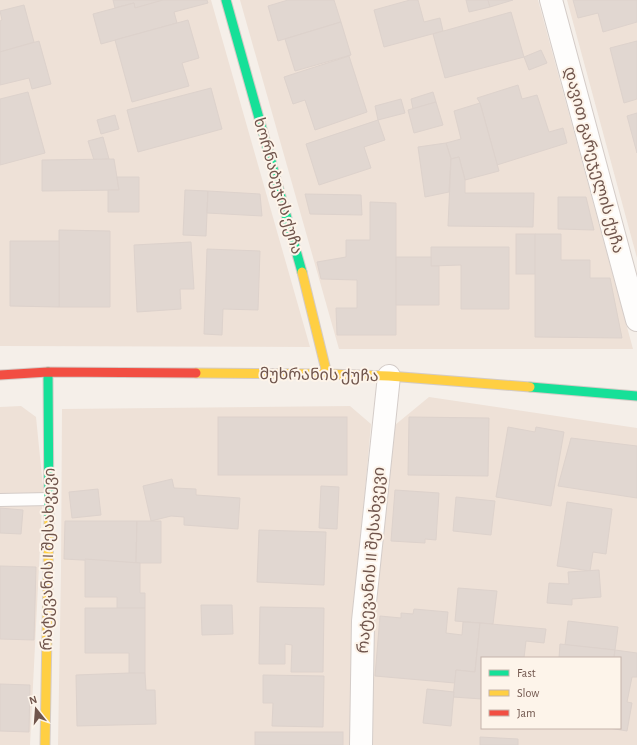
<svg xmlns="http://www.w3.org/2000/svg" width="637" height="745" font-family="'Alegreya Sans','Noto Sans Georgian',sans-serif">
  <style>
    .residential { fill: #eee1d7; fill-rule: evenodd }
    .building { fill: #e1d7d1; stroke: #ddd2cc }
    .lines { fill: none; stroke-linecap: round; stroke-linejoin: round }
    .lane-casing { stroke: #d4ccc8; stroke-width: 14 }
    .street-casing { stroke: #d4ccc8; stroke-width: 24 }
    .fast-casing { stroke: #d4cbc6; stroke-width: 11 }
    .slow-casing { stroke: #d4cbc6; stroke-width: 11 }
    .jam-casing { stroke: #d4cbc6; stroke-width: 11 }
    .lane { stroke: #fefdfc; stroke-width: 12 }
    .street { stroke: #fefdfc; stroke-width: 22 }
    .fast { stroke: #16e098; stroke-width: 9 }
    .slow { stroke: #ffcf43; stroke-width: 9 }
    .jam { stroke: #f24e42; stroke-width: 9 }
    .labels { text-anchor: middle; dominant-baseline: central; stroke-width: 4; stroke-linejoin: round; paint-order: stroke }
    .street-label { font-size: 16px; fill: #70554c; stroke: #fdf4ea }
  </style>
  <rect width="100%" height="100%" fill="#f5efe9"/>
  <!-- residential -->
  <g class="residential">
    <path d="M0 0H211L310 347 0 346Z"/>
    <path d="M240 0H538L633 349H339Z"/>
    <path d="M567 0H637V258Z"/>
    <path d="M429 397 637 428V745H369L368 619 395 425ZM482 658H620V728H482Z"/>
    <path d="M21 406 36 417 43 487 30 745H0V407Z"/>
    <path d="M350 406 371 424 353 628 352 745H58L61 571 62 409Z"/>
  </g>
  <!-- building -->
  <g class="building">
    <path d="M113 0H163L135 8 134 3 115 8Z"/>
    <path d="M163 0H207L208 3 174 12 177 23 101 44 93 14 134 3 135 8Z"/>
    <path d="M288 0H334L341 22 278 41 268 6Z"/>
    <path d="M410 0H418L424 22 440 18 443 31 384 47 374 10Z"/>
    <path d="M466 0H488L490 7 469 12Z"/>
    <path d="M488 0H513L490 7Z"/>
    <path d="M573 0H637V22L603 32 598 13 578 18Z"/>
    <path d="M24 5 34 42 0 52V21L2 20 0 11Z"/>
    <path d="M511 12 524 57 445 78 433 34Z"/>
    <path d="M188 20 199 58 182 63 189 86 132 102 115 40Z"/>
    <path d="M341 22 351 55 295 71 285 39Z"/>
    <path d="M39 41 51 84 32 89 29 78 0 85V52Z"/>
    <path d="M637 41V99L624 103 610 48Z"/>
    <path d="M541 50 547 63 529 70 524 57Z"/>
    <path d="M349 56 367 112 315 130 305 100 293 104 284 77Z"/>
    <path d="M518 85 522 99 537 95 549 132 563 128 567 143 497 165 480 103 477 98Z"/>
    <path d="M211 88 222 129 138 152 127 110Z"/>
    <path d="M28 92 45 153 0 165V99Z"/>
    <path d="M433 92 436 102 413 109 411 99Z"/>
    <path d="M401 99 405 113 378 120 375 106Z"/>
    <path d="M436 102 443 125 414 133 408 110Z"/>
    <path d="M480 103 499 171 465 180 459 157 451 159 446 143 461 139 454 111Z"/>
    <path d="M637 113V153L627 116Z"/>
    <path d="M115 115 119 129 101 134 97 120Z"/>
    <path d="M378 120 385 140 364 147 371 168 319 185 306 144Z"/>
    <path d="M103 137 109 159 94 160 88 141Z"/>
    <path d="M446 143 451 159 449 192 425 197 418 147Z"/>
    <path d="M459 157 465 180V193H534L533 227 448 226 451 159Z"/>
    <path d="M114 159 119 190 42 191V160Z"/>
    <path d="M117 177H139V212H108V190H119Z"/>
    <path d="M185 190 208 191 206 236 183 235Z"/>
    <path d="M208 191 260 194 262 216 207 213Z"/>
    <path d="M305 194 361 195 362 215 310 214Z"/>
    <path d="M558 197H586L594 230 558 229Z"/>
    <path d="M370 202 396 203V335H337L336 308H357V280L321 279 317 262 346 257V240H370Z"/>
    <path d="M59 230 110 231V307H59Z"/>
    <rect x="516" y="234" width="19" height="40"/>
    <path d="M535 234H561V260H590V278H610L622 338 535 337Z"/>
    <path d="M10 241H59V307L10 306Z"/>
    <path d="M191 242 194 289H180L181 309 137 312 134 245Z"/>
    <path d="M431 247H509V309H461V265L431 266Z"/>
    <path d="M207 249 260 251 258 310 223 309 222 335 204 334Z"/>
    <path d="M396 257H431V266H439V305H396Z"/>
    <rect x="218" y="417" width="129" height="58"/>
    <path d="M409 417 489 418 488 476 408 475Z"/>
    <path d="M508 427 535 432 536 427 564 432 551 506 496 497Z"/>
    <path d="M571 438 637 446V498L558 486Z"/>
    <path d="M172 479 174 488 196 489V495L240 498 238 529 184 525V517L171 516 151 521 143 486Z"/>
    <path d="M321 486 339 487 337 529 319 528Z"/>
    <path d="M98 489 101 515 72 518 69 492Z"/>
    <path d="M395 490 439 493 436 540 425 539V543L391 541Z"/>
    <path d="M456 497 495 501 491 535 453 531Z"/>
    <path d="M567 502 612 509 606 554 593 552 590 571 557 566Z"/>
    <path d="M0 508 23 510 21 534 0 533Z"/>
    <path d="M65 521H137L136 563 64 559Z"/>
    <path d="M137 521H161V563H136Z"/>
    <path d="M259 530 326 532 324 585 257 582Z"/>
    <path d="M85 559 140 563V593H145V608H117V597H85Z"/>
    <path d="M0 566 36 567 34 640 0 639Z"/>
    <path d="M599 570 601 597 572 599V605L547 603 549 583 569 584 568 572Z"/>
    <path d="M458 588 497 591 493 624 455 621Z"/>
    <path d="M201 605H232L233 634 202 635Z"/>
    <path d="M260 607 324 608 323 672H291L292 645 285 644V664H259Z"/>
    <path d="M85 608H145V673H129V653H85Z"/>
    <path d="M414 609 448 612 446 633 462 635 463 622 480 623 475 672 456 670 455 683 375 676 380 616 401 618V613L413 614Z"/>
    <path d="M568 621 618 627 615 650 565 645Z"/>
    <path d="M480 623 546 629 544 643 526 641 524 658H482V699L453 697 456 670 475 672Z"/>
    <path d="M560 644 615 650 614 658H559Z"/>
    <path d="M615 650 637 653V677H632L627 702 632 703 627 731 609 728H620V658H614Z"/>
    <path d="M129 673H145L146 690H155L156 724 77 726 76 675Z"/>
    <path d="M263 675 324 676 323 727 272 726 273 703H263Z"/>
    <path d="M0 684 30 685 29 732 0 731Z"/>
    <path d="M427 689 454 692 451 726 423 723Z"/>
    <rect x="255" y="732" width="88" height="13"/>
    <path d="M480 737 518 739V745H480Z"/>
  </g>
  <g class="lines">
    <!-- lane casing -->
    <g class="lane-casing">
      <path id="lane" d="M0 500 49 499"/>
    </g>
    <!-- street casing -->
    <g class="street-casing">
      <g id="street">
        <path d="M551 0 637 320"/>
        <path d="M361 745 363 621 389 376"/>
      </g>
    </g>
    <!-- fast casing -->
    <g class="fast-casing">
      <g id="fast">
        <path d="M226 0 302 272"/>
        <path d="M48 372 49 519"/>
        <path d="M530 387 637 396"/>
      </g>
    </g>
    <!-- slow casing -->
    <g class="slow-casing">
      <g id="slow">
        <path d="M302 272 327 374"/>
        <path d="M196 373 327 374 389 376 530 387"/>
        <path d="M45 745 49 519"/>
      </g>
    </g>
    <!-- jam casing -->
    <g class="jam-casing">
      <path id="jam" d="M0 375 48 372 196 373"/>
    </g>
    <!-- lane -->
    <use href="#lane" class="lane"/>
    <!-- street -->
    <use href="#street" class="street"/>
    <!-- fast -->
    <use href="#fast" class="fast"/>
    <!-- slow -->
    <use href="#slow" class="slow"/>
    <!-- jam -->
    <use href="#jam" class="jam"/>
  </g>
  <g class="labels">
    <!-- street labels -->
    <g class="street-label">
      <text transform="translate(594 160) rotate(75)">დავით გარეჯელის ქუჩა</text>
      <text transform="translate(278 186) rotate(74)">ხორნაბუჯის ქუჩა</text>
      <text transform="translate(319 375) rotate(1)">მუხრანის ქუჩა</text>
      <text transform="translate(48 559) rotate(-89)">რატევანის I შესახვევი</text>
      <text transform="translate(371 560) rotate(-85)">რატევანის II შესახვევი</text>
    </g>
  </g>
  <!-- legend -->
  <rect x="481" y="657" width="140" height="72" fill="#fdf4ea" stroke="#c5b4ab"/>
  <rect x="489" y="670" width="20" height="6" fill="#16e098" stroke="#c5b4ab"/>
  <text x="517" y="677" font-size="12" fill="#70554c">Fast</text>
  <rect x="489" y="690" width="20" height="6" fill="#ffcf43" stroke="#c5b4ab"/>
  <text x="517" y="697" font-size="12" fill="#70554c">Slow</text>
  <rect x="489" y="710" width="20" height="6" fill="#f24e42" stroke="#c5b4ab"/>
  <text x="517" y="717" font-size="12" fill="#70554c">Jam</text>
  <!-- north arrow -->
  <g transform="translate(36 709) rotate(343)" stroke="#fdf4ea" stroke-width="3" paint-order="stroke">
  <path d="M0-3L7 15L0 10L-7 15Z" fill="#70554c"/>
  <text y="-6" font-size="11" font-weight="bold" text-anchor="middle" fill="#70554c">N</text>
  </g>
</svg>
